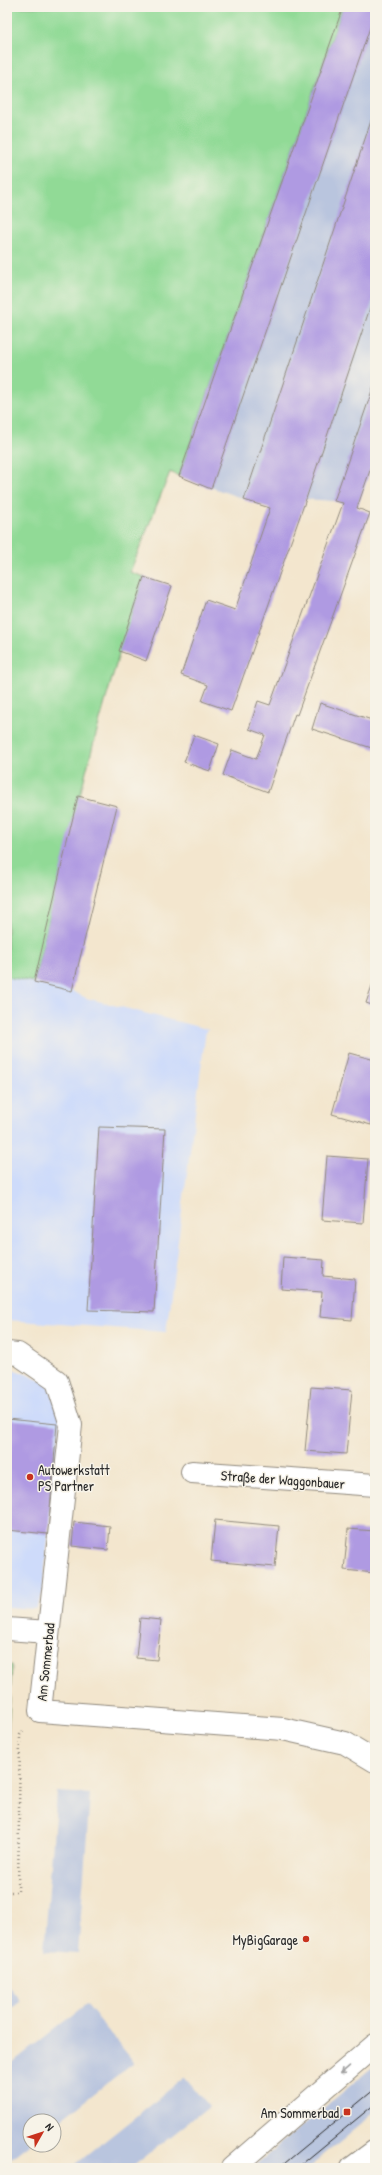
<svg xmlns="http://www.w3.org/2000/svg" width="382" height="2175" font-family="'Patrick Hand',sans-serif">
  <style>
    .built { fill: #cedbfa }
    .industrial { fill: #b9c5de }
    .green { fill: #91da96; stroke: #5e8260 }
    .building { fill: #af9ae2 }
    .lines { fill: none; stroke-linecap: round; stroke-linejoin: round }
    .minor-casing { stroke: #8f887c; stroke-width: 24 }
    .major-casing { stroke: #8f887c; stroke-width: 24 }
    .path { stroke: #8f887c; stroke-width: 2.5; stroke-dasharray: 1 3; stroke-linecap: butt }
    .minor { stroke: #fff; stroke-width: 22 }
    .major { stroke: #fff; stroke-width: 22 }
    .tram { stroke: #2b2b2b; stroke-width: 1 }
    .oneway { stroke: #a0a0a0 }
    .poi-dot { fill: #c8321e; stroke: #f7f3e8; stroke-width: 1.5 }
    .labels { text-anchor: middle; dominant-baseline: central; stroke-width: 3; stroke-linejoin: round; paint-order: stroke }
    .poi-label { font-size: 14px; fill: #2b2b2b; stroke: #f7f3e8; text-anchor: end }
    .street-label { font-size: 14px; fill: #2b2b2b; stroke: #f7f3e8 }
  </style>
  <rect width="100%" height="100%" fill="#f7f3e8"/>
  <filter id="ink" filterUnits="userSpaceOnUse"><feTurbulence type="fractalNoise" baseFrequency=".025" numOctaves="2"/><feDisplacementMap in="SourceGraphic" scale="8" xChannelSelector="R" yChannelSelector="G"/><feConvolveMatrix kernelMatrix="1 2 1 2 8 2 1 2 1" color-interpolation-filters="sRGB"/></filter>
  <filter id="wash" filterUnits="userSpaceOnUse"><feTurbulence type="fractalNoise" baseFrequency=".012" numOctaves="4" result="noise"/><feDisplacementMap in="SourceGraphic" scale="16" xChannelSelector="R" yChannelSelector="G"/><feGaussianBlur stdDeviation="0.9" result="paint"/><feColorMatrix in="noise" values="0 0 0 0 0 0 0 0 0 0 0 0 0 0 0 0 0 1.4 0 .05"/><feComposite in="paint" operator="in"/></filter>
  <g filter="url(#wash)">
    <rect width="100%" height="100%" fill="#f3e6ce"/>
    <!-- built -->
    <g class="built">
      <path d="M7 977 72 991 86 998 210 1030H206L166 1332 7 1320Z"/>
      <path d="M7 1367 47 1382 61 1416 42 1596 35 1609 7 1607Z"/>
    </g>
    <!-- industrial -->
    <g class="industrial">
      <path d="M343 7H375V456L357 508 334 501 306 499 277 488 270 508 179 476Z"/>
      <path d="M57 1792 90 1794 78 1953 44 1951Z"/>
      <path d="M7 1985 21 2001 7 2012Z"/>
      <path d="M86 2004 134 2062 54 2125V2121H30V2144L7 2162V2067Z"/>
      <path d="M375 2065V2112L308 2168H252Z"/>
      <path d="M185 2077 209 2106 131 2168H71Z"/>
    </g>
    <!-- green -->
    <g class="green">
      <path d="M7 7H343L179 476 170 472 130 572 144 577C99 709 67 845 34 982L7 977Z"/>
      <path d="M7 1665H12L7 1746Z"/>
    </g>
    <g id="blocks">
      <!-- building -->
      <g class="building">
        <path d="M343 7H375V13L211 489 179 476Z"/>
        <path d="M375 109V293L306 499 231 711 202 701 208 685 181 675 206 600 235 610 270 508 244 500Z"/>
        <path d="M375 382V456L357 508 370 513 297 715 295 714 268 792 223 775 232 750 256 759 265 735 249 729 258 701 270 705 343 503 334 501Z"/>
        <path d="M144 577 172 586 146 661 119 651Z"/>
        <path d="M320 703 375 721V749L312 729Z"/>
        <path d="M194 735 219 744 210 771 184 762Z"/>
        <path d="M78 796 117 806 72 991 34 982Z"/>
        <path d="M375 977V1006L366 1003Z"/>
        <path d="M349 1053 375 1060V1112L371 1125 332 1114Z"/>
        <path d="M99 1127 165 1129 154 1312 88 1310Z"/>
        <path d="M327 1156 368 1159 363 1223 322 1220Z"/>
        <path d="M283 1257 324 1260 323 1276 355 1279 352 1320 320 1317 322 1292 281 1289Z"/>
        <path d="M311 1387 352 1390 346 1454 305 1451Z"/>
        <path d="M7 1419 57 1424 48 1534 7 1530Z"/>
        <path d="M215 1520 279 1526 275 1567 211 1561Z"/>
        <path d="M74 1522 110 1526 108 1550 72 1546Z"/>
        <path d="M348 1529 375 1531V1573L344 1570Z"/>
        <path d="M140 1618 161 1620 157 1660 136 1658Z"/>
      </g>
    </g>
  </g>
  <g filter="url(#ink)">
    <use href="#blocks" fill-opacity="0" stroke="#8f887c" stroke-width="1"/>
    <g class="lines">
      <!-- minor casing -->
      <g class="minor-casing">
        <g id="minor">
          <path d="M7 1353 18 1354 57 1381 71 1425 40 1711 283 1729 345 1743 375 1761"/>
          <path d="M192 1472 375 1485"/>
          <path d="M7 1629 48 1632"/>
        </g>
      </g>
      <!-- major casing -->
      <g class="major-casing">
        <g id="major">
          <path d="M232 2168 375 2045"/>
          <path d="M352 2168 375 2151"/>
        </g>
      </g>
      <!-- path -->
      <path class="path" d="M7 1892H18L20 1735 23 1731"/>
      <!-- minor -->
      <use href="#minor" class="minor"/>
      <!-- major -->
      <use href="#major" class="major"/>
      <!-- tram -->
      <g class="tram">
        <path d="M279 2168 375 2089"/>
        <path d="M297 2168 375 2104"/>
      </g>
    </g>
    <!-- one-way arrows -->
    <defs><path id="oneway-shaft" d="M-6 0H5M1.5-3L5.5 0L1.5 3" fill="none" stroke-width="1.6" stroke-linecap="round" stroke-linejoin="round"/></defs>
    <use class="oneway" href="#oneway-shaft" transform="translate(345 2070) rotate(139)"/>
  </g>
  <!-- markers -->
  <g class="poi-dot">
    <circle cx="30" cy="1477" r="4"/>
    <circle cx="306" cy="1939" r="4"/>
    <rect x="343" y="2108" width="8" height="8" rx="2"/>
  </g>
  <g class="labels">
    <!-- poi labels -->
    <g class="poi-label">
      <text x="38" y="1469" text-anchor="start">Autowerkstatt<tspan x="38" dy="16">PS Partner</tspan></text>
      <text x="298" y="1939">MyBigGarage</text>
      <text x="339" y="2112">Am Sommerbad</text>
    </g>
    <!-- street labels -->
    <g class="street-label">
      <text transform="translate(283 1479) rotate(4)">Straße der Waggonbauer</text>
      <text transform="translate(45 1662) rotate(-84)">Am Sommerbad</text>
    </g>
  </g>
  <!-- margin -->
  <rect width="382" height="2175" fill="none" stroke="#f7f3e8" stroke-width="24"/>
  <!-- north arrow -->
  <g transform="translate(42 2133) rotate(51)"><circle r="19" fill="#f7f3e8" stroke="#a5a39c"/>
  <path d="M0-3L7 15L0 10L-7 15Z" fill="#c8321e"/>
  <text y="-6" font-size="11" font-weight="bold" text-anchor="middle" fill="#2b2b2b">N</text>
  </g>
</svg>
